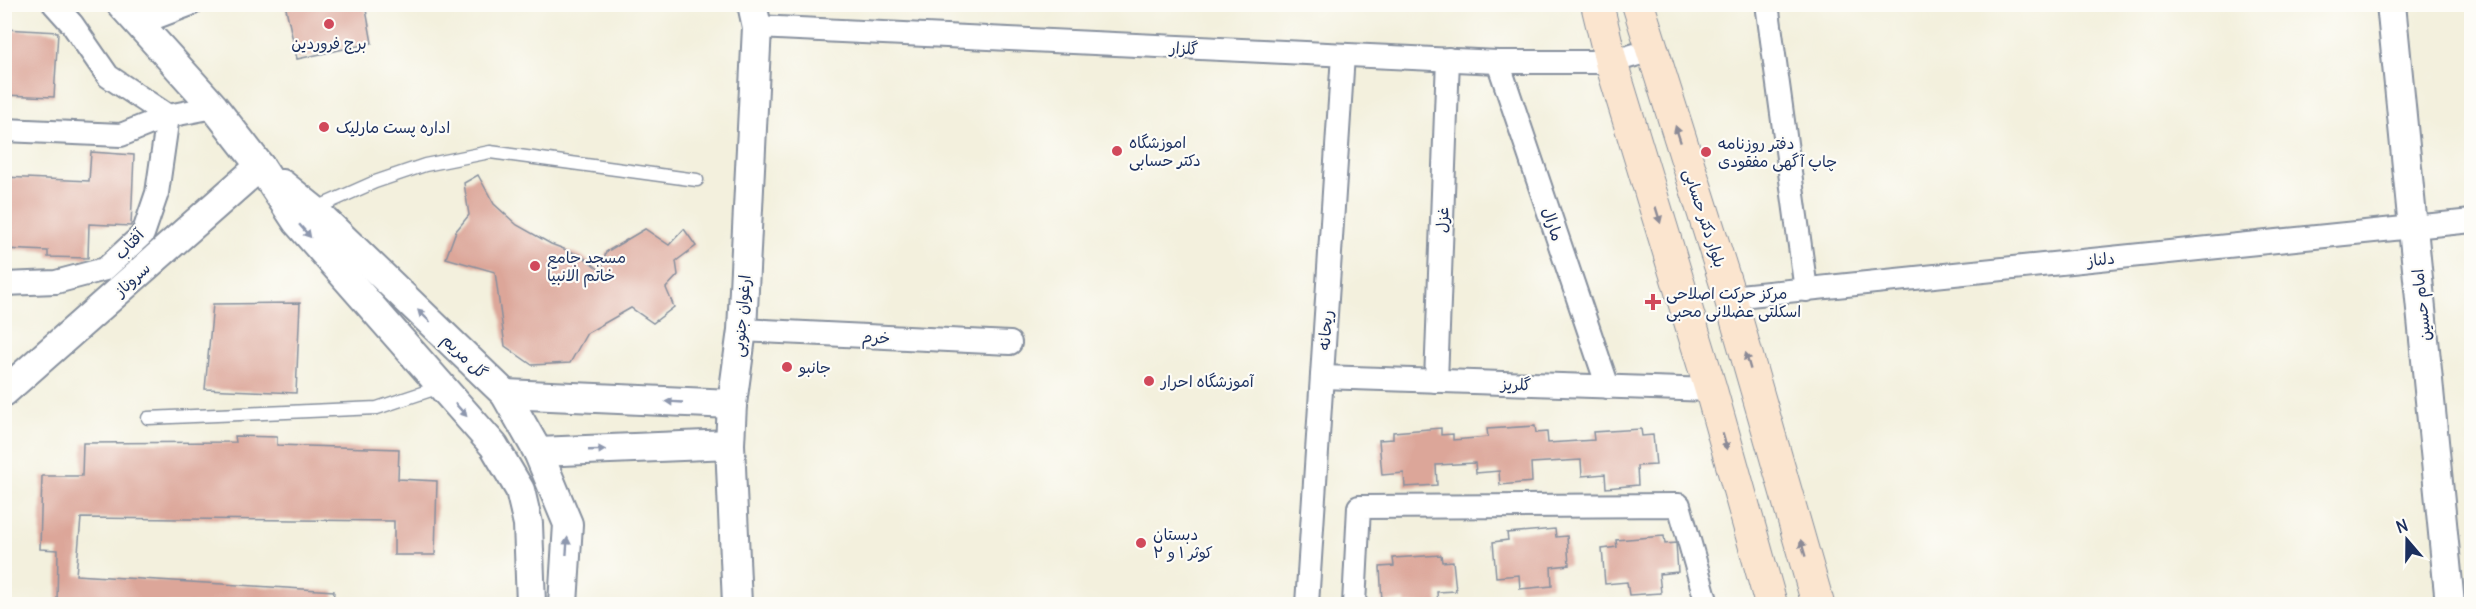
<svg xmlns="http://www.w3.org/2000/svg" width="2476" height="609" font-family="Delius,'Playpen Sans Arabic',sans-serif">
  <style>
    .building { fill: #dca699 }
    .lines { fill: none; stroke-linecap: round; stroke-linejoin: round }
    .service-casing { stroke: #87909e; stroke-width: 15 }
    .minor-casing { stroke: #87909e; stroke-width: 26 }
    .tertiary-casing { stroke: #87909e; stroke-width: 32 }
    .secondary-casing { stroke: #87909e; stroke-width: 34 }
    .service { stroke: #fff; stroke-width: 12 }
    .minor { stroke: #fff; stroke-width: 22 }
    .tertiary { stroke: #fff; stroke-width: 28 }
    .secondary { stroke: #fbe5cf; stroke-width: 32 }
    .oneway { fill: #8b8a96 }
    .oneway2 { fill: #8d97ae }
    .poi-dot { fill: #d1495b; stroke: #fdfcf7; stroke-width: 2 }
    .labels { text-anchor: middle; dominant-baseline: central; stroke-width: 4.5; stroke-linejoin: round; paint-order: stroke }
    .poi-label { font-size: 16px; fill: #1b2f5e; stroke: #fdfcf7; text-anchor: start }
    .street-label { font-size: 16px; fill: #1b2f5e; stroke: #fdfcf7 }
  </style>
  <rect width="100%" height="100%" fill="#fdfcf7"/>
  <filter id="ink" filterUnits="userSpaceOnUse"><feTurbulence type="fractalNoise" baseFrequency=".0167" numOctaves="2"/><feDisplacementMap in="SourceGraphic" scale="12" xChannelSelector="R" yChannelSelector="G"/><feConvolveMatrix kernelMatrix="1 2 1 2 8 2 1 2 1" color-interpolation-filters="sRGB"/></filter>
  <filter id="wash" filterUnits="userSpaceOnUse"><feTurbulence type="fractalNoise" baseFrequency=".008" numOctaves="4" result="noise"/><feDisplacementMap in="SourceGraphic" scale="24" xChannelSelector="R" yChannelSelector="G"/><feGaussianBlur stdDeviation="1.35" result="paint"/><feColorMatrix in="noise" values="0 0 0 0 0 0 0 0 0 0 0 0 0 0 0 0 0 1.4 0 .05"/><feComposite in="paint" operator="in"/></filter>
  <g filter="url(#wash)">
    <rect width="100%" height="100%" fill="#f3f0dd"/>
    <g id="blocks">
      <!-- building -->
      <g class="building">
        <path d="M285 4H365L372 43 297 59Z"/>
        <path d="M4 29 58 32 54 97 4 95Z"/>
        <path d="M91 152 134 155 131 226 89 224 88 258 48 257V251L4 249V177L89 181Z"/>
        <path d="M478 175 494 204 517 225 551 244 582 256 601 271 606 252 645 229 669 245 684 229 696 246 676 261 678 275 666 288 674 307 653 323 631 308 587 333 570 363 532 365 505 346 495 272 446 258 456 231 469 215 464 183Z"/>
        <path d="M300 303 296 393 205 389 213 304Z"/>
        <path d="M1535 426 1536 433 1547 432 1548 443 1594 440 1593 432 1641 429 1642 436 1653 435 1656 465 1637 466 1638 485 1606 488 1605 474 1582 476 1581 460 1531 463 1532 482 1500 485 1499 471 1476 473 1475 463 1436 465 1437 485 1405 487 1404 473 1382 475 1379 440 1393 439V432L1441 428V435L1453 434V440L1488 437 1487 429Z"/>
        <path d="M235 436 277 437V445L399 449 398 479 437 481 435 555H394V521L81 518 76 575 334 591 333 604H57L58 550 40 549 42 476H82L83 443 236 442Z"/>
        <path d="M1555 529 1556 537 1567 536 1569 565 1551 567 1552 586 1520 589 1519 575 1496 577 1493 542 1508 540 1507 533Z"/>
        <path d="M1664 536 1665 544 1676 543 1678 572 1659 574 1661 593 1629 595 1627 582 1605 584 1602 549 1617 547 1616 540Z"/>
        <path d="M1441 555 1442 562 1453 561 1456 591 1437 592 1438 604H1405V600L1382 602 1380 567 1394 566 1393 558Z"/>
      </g>
    </g>
  </g>
  <g filter="url(#ink)">
    <use href="#blocks" fill-opacity="0" stroke="#87909e" stroke-width="1.5"/>
    <g class="lines">
      <!-- service casing -->
      <g class="service-casing">
        <g id="service">
          <path d="M314 209 375 182 425 165 490 152 697 180"/>
          <path d="M148 418 377 408 440 387"/>
        </g>
      </g>
      <!-- minor casing -->
      <g class="minor-casing">
        <g id="minor">
          <path d="M54 4 72 24 108 76 168 116"/>
          <path d="M1768 11 1806 290"/>
          <path d="M138 24 191 4"/>
          <path d="M757 27 1498 62H1611L1652 50"/>
          <path d="M1498 62 1608 387"/>
          <path d="M4 130 121 135 168 116 214 107"/>
          <path d="M4 284 56 282 105 269 143 234 157 193 168 116"/>
          <path d="M1730 297 2472 221"/>
          <path d="M742 330 1010 343"/>
          <path d="M1322 377 1711 390"/>
          <path d="M1436 381 1448 59"/>
          <path d="M1307 604 1343 55"/>
          <path d="M1354 604 1359 507 1679 505 1707 604"/>
        </g>
      </g>
      <!-- tertiary casing -->
      <g class="tertiary-casing">
        <g id="tertiary">
          <path d="M121 4 214 107 260 166 297 222 494 446 520 490 528 524 531 604"/>
          <path d="M2391 4 2450 604"/>
          <path d="M282 184 313 209 505 394 538 452 568 524 563 604"/>
          <path d="M4 392 260 166"/>
          <path d="M505 394 732 404"/>
          <path d="M538 452 730 444"/>
          <path d="M737 604 730 444 732 404 742 330 757 27 752 4"/>
        </g>
      </g>
      <!-- secondary casing -->
      <g class="secondary-casing">
        <g id="secondary">
          <path d="M1597 4 1611 62 1711 390 1771 604"/>
          <path d="M1638 4 1730 297 1818 604"/>
        </g>
      </g>
      <!-- service -->
      <use href="#service" class="service"/>
      <!-- minor -->
      <use href="#minor" class="minor"/>
      <!-- tertiary -->
      <use href="#tertiary" class="tertiary"/>
      <!-- secondary -->
      <use href="#secondary" class="secondary"/>
    </g>
    <!-- one-way arrows -->
    <defs><path id="oneway-solid" d="M-6-.8H1V-3.2L6.5 0L1 3.2V.8H-6Z" transform="scale(1.5)"/></defs>
    <g class="oneway">
      <use href="#oneway-solid" transform="translate(1678 134) rotate(-108)"/>
      <use href="#oneway-solid" transform="translate(1658 215) rotate(73)"/>
      <use href="#oneway-solid" transform="translate(1748 361) rotate(-106)"/>
      <use href="#oneway-solid" transform="translate(1725 442) rotate(74)"/>
      <use href="#oneway-solid" transform="translate(1803 548) rotate(-106)"/>
    </g>
    <g class="oneway2">
      <use href="#oneway-solid" transform="translate(305 231) rotate(49)"/>
      <use href="#oneway-solid" transform="translate(424 316) rotate(-136)"/>
      <use href="#oneway-solid" transform="translate(674 402) rotate(-177)"/>
      <use href="#oneway-solid" transform="translate(461 410) rotate(48)"/>
      <use href="#oneway-solid" transform="translate(597 450) rotate(-2)"/>
      <use href="#oneway-solid" transform="translate(567 546) rotate(-86)"/>
    </g>
  </g>
  <!-- markers -->
  <g class="poi-dot">
    <circle cx="329" cy="24" r="6"/>
    <circle cx="324" cy="127" r="6"/>
    <circle cx="1117" cy="151" r="6"/>
    <circle cx="1706" cy="152" r="6"/>
    <circle cx="535" cy="266" r="6"/>
    <path d="M1650 293h6v6h6v6h-6v6h-6v-6h-6v-6h6z"/>
    <circle cx="787" cy="367" r="6"/>
    <circle cx="1149" cy="381" r="6"/>
    <circle cx="1141" cy="543" r="6"/>
  </g>
  <g class="labels">
    <!-- poi labels -->
    <g class="poi-label">
      <text x="329" y="43" text-anchor="middle">برج فروردین</text>
      <text x="336" y="127">اداره پست مارلیک</text>
      <text x="1129" y="142">اموزشگاه<tspan x="1129" dy="18">دکتر حسابی</tspan></text>
      <text x="1718" y="143">دفتر روزنامه<tspan x="1718" dy="18">چاپ آگهی مفقودی</tspan></text>
      <text x="547" y="257">مسجد جامع<tspan x="547" dy="18">خاتم الانبیا</tspan></text>
      <text x="1666" y="293">مرکز حرکت اصلاحی<tspan x="1666" dy="18">اسکلتی عضلانی محبی</tspan></text>
      <text x="799" y="367">جانبو</text>
      <text x="1161" y="381">آموزشگاه احرار</text>
      <text x="1153" y="534">دبستان<tspan x="1153" dy="18">کوثر ۱ و ۲</tspan></text>
    </g>
    <!-- street labels -->
    <g class="street-label">
      <text transform="translate(1184 48) rotate(3)">گلزار</text>
      <text transform="translate(1705 218) rotate(72)">بلوار دکتر حسابی</text>
      <text transform="translate(1442 220) rotate(-88)">غزل</text>
      <text transform="translate(1553 224) rotate(71)">مارال</text>
      <text transform="translate(129 244) rotate(-47)">آفتاب</text>
      <text transform="translate(2101 259) rotate(-6)">دلناز</text>
      <text transform="translate(132 279) rotate(-42)">سروناز</text>
      <text transform="translate(2421 305) rotate(-96)">امام حسین</text>
      <text transform="translate(741 316) rotate(-85)">ارغوان جنوبی</text>
      <text transform="translate(1325 330) rotate(-86)">ریحانه</text>
      <text transform="translate(876 337) rotate(3)">خرم</text>
      <text transform="translate(465 356) rotate(44)">گل مریم</text>
      <text transform="translate(1516 384) rotate(2)">گلریز</text>
    </g>
  </g>
  <!-- margin -->
  <rect width="2476" height="609" fill="none" stroke="#fdfcf7" stroke-width="24"/>
  <!-- north arrow -->
  <g transform="translate(2407 540) rotate(340)" stroke="#fdfcf7" stroke-width="4.5" paint-order="stroke">
  <path d="M0-4.5L10 22L0 15L-10 22Z" fill="#1b2f5e"/>
  <text y="-9" font-size="16" font-weight="bold" text-anchor="middle" fill="#1b2f5e">N</text>
  </g>
</svg>
